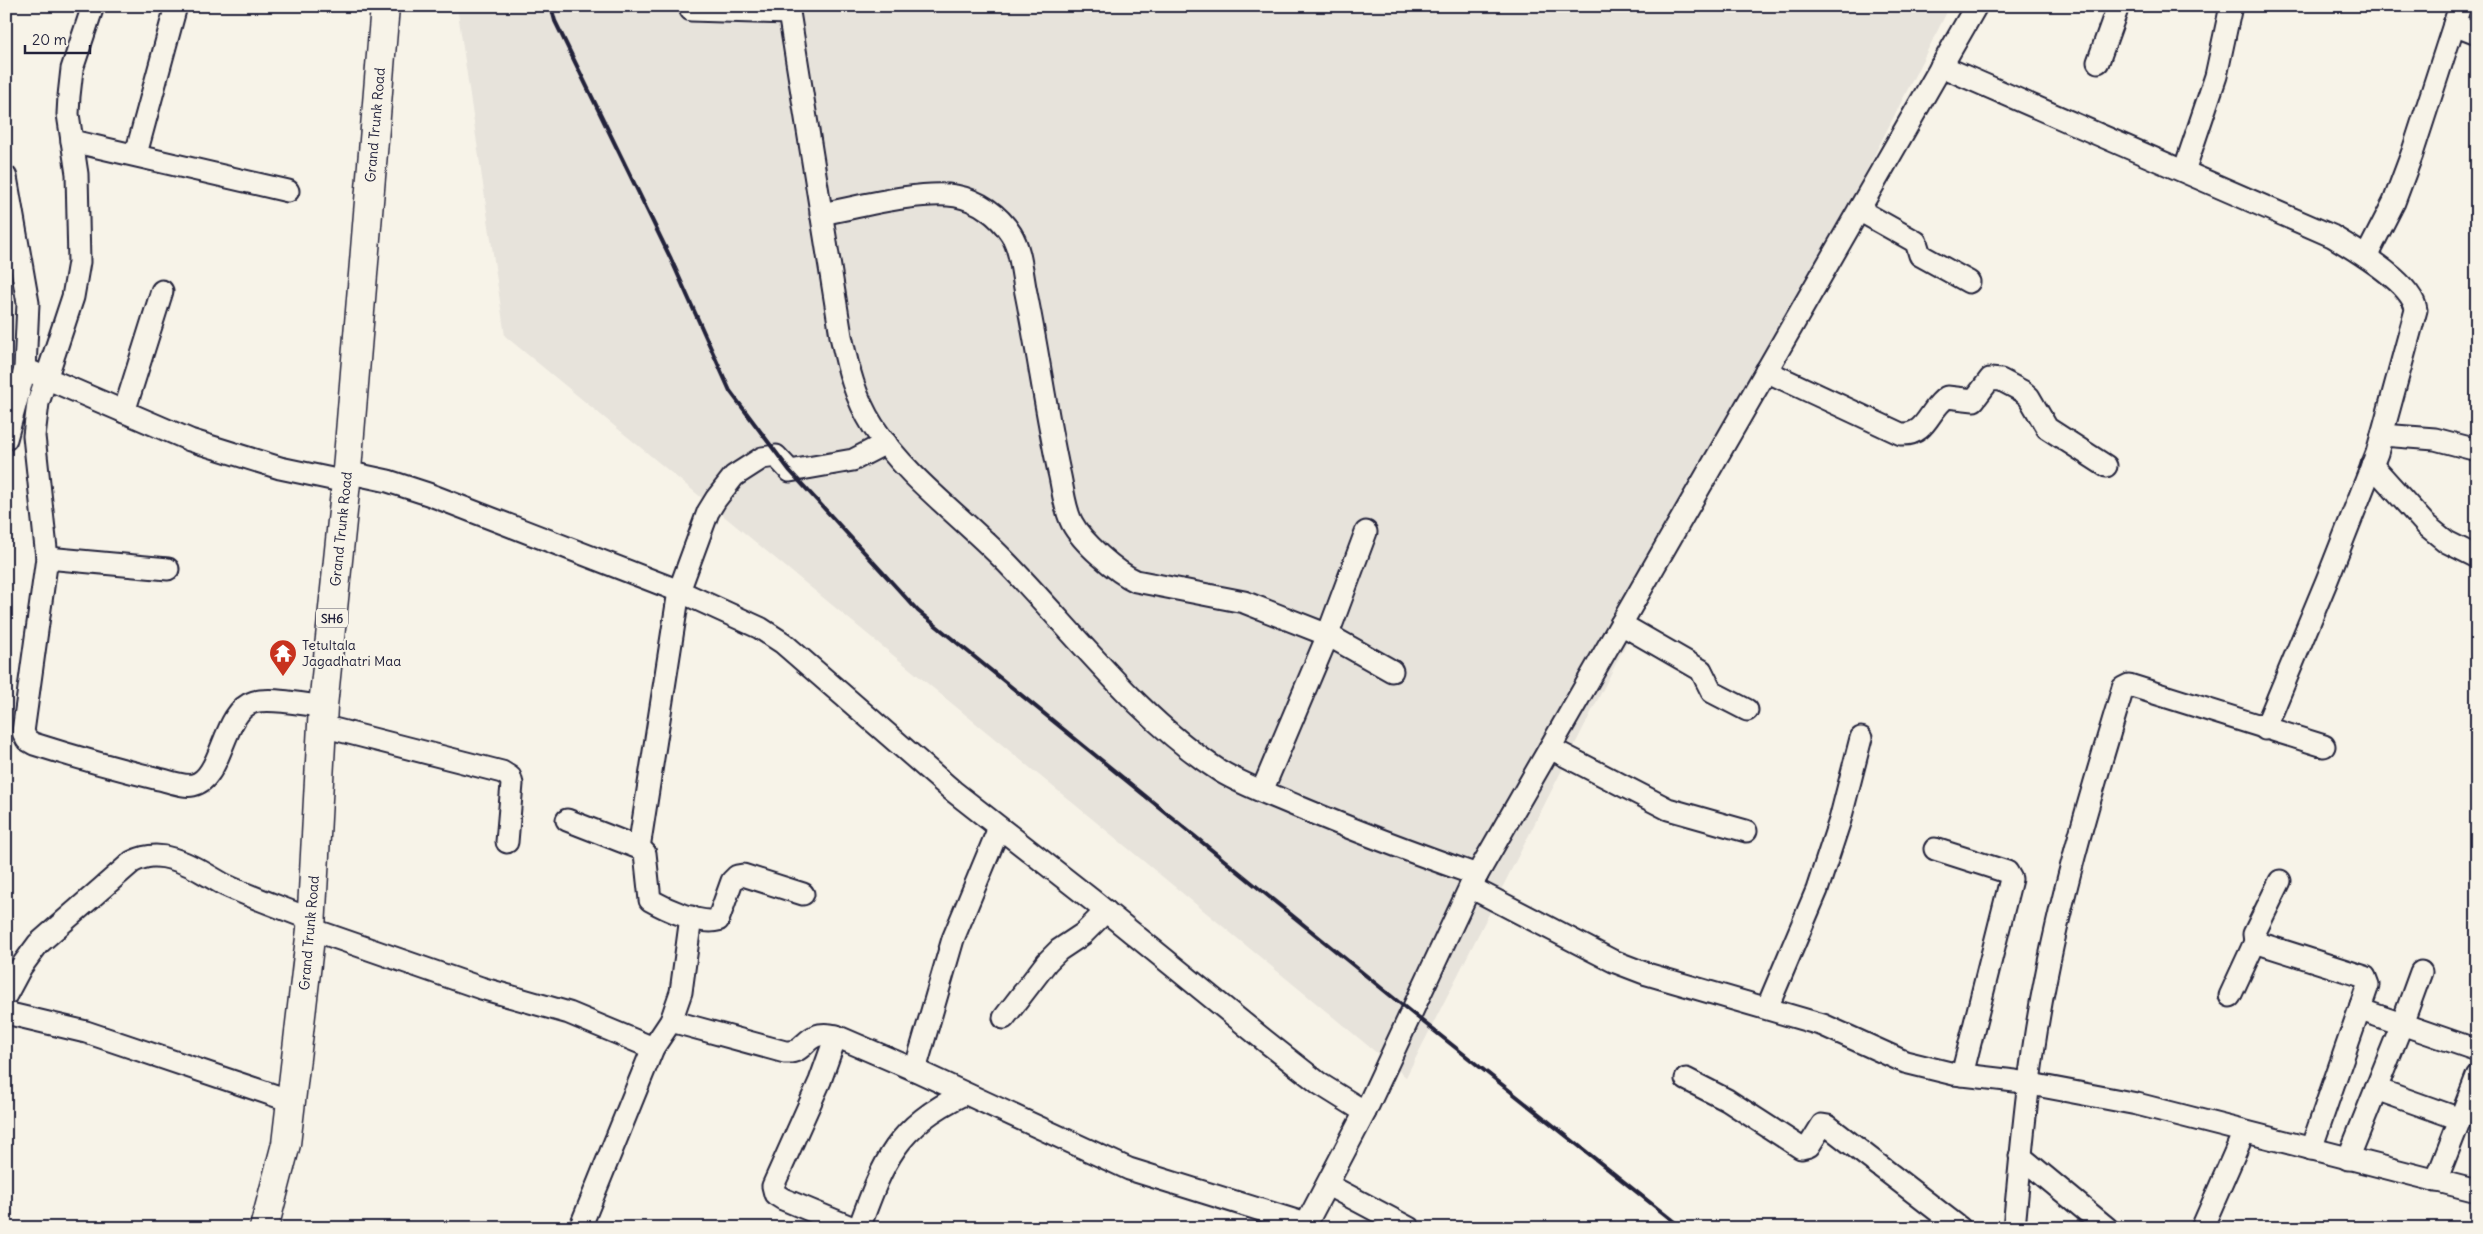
<svg xmlns="http://www.w3.org/2000/svg" width="2483" height="1234" font-family="Delius,sans-serif">
  <style>
    .built { fill: #e7e3db }
    .lines { fill: none; stroke-linecap: round; stroke-linejoin: round }
    .minor-casing { stroke: #22223b; stroke-width: 25 }
    .major-casing { stroke: #22223b; stroke-width: 31 }
    .minor { stroke: #f7f3e8; stroke-width: 21 }
    .major { stroke: #f7f3e8; stroke-width: 28 }
    .rail { stroke: #22223b; stroke-width: 4 }
    .labels { text-anchor: middle; dominant-baseline: central; stroke-width: 4; stroke-linejoin: round; paint-order: stroke }
    .shield { fill: #f7f3e8; stroke: #62616f; stroke-width: 1 }
    .shield-label { font-size: 12px; font-weight: bold; fill: #22223b }
    .street-label { font-size: 14px; fill: #22223b; stroke: #f7f3e8 }
    .poi-label { font-size: 14px; fill: #22223b; stroke: #f7f3e8; text-anchor: start }
  </style>
  <rect width="100%" height="100%" fill="#f7f3e8"/>
  <filter id="ink" filterUnits="userSpaceOnUse"><feTurbulence type="fractalNoise" baseFrequency=".02" numOctaves="2"/><feDisplacementMap in="SourceGraphic" scale="10" xChannelSelector="R" yChannelSelector="G"/><feConvolveMatrix kernelMatrix="1 2 1 2 8 2 1 2 1" color-interpolation-filters="sRGB"/></filter>
  <g filter="url(#ink)">
    <!-- built -->
    <path class="built" d="M457 6H1950L1406 1077 505 336Z"/>
    <g class="lines">
      <!-- minor casing -->
      <g class="minor-casing">
        <g id="minor">
          <path d="M93 6 72 69 69 96 68 114 77 174 79 262 73 297 38 403 34 436 47 558 23 732 27 740 34 744C75 757 117 769 159 779 169 781 183 787 193 785 223 779 222 711 254 702 272 697 304 705 323 706"/>
          <path d="M788 6 841 336C848 368 855 398 873 426 907 478 960 515 1003 559 1072 629 1137 718 1220 771 1245 786 1272 795 1299 807 1358 832 1417 854 1477 875"/>
          <path d="M691 10 789 13"/>
          <path d="M2454 24 2477 33"/>
          <path d="M2098 62 2116 12 2113 6"/>
          <path d="M1941 66 2332 236C2355 250 2413 283 2416 310L2377 453 2327 580 2265 729"/>
          <path d="M72 141 288 191"/>
          <path d="M136 154 176 6"/>
          <path d="M2184 171 2216 76 2231 6"/>
          <path d="M6 177 28 303 25 369 6 439"/>
          <path d="M1859 210 1916 242 1920 255 1969 282"/>
          <path d="M821 214C858 207 921 190 956 196 978 200 999 215 1011 234 1021 250 1022 274 1026 293 1038 352 1046 412 1059 472 1063 488 1064 508 1072 523 1082 542 1116 572 1136 581L1244 602 1328 635 1392 671"/>
          <path d="M2366 257 2394 202 2412 154 2460 6"/>
          <path d="M25 369 190 440 280 468 346 482"/>
          <path d="M1766 371 1901 434C1927 436 1929 408 1947 397L1974 400 1990 379 2001 380 2022 391 2029 397 2047 428 2106 466"/>
          <path d="M124 412 162 291"/>
          <path d="M2382 435 2435 439 2477 450"/>
          <path d="M2372 465 2426 525 2447 542 2477 557"/>
          <path d="M346 472 388 481 428 494 679 591 760 628 783 643 953 791 1092 900 1264 1040 1320 1084 1365 1112"/>
          <path d="M47 558 168 569"/>
          <path d="M1621 624 1701 670 1712 692 1747 710"/>
          <path d="M322 726 502 772 510 777 512 784 507 842"/>
          <path d="M1550 748 1668 809 1746 831"/>
          <path d="M1262 791 1325 642 1366 532"/>
          <path d="M567 820 639 848 645 853 650 900C666 909 700 925 718 920L732 881 737 876 743 875 803 894"/>
          <path d="M639 848 679 591 708 512 716 499 734 476 762 458 776 456 790 471 853 460 886 443"/>
          <path d="M1935 849 2007 872 2011 879 1962 1075"/>
          <path d="M2280 881 2254 934 2255 942 2365 977 2368 985 2361 1005 2364 1011 2477 1050"/>
          <path d="M1470 887 1613 961 1647 974 1823 1025 1905 1062 1954 1074 2015 1081 2137 1104 2477 1191"/>
          <path d="M311 929 481 988 569 1013 653 1048"/>
          <path d="M6 995 21 967 38 944 132 862C146 855 158 854 173 859 192 864 208 876 225 885 253 898 283 908 312 920"/>
          <path d="M2230 996 2255 942"/>
          <path d="M1767 1008 1817 890 1840 820 1861 738"/>
          <path d="M6 1013 86 1032 291 1101"/>
          <path d="M1004 1018 1047 962 1059 950 1083 934 1106 911"/>
          <path d="M671 1021 785 1052C809 1054 803 1028 836 1036L915 1070 1129 1169 1306 1224"/>
          <path d="M836 1036 820 1081 773 1186 775 1194 783 1199 853 1228"/>
          <path d="M915 1070 953 939 999 828"/>
          <path d="M1686 1079 1727 1100 1801 1148 1809 1146 1822 1125 1828 1126 1960 1228"/>
          <path d="M2376 1089 2460 1119"/>
          <path d="M2311 1149 2361 1005"/>
          <path d="M2020 1156 2107 1228"/>
          <path d="M2348 1159 2402 1024 2421 972"/>
          <path d="M2436 1181 2477 1076"/>
          <path d="M1328 1185 1409 1228"/>
          <path d="M580 1228 653 1048 671 1021 681 992 691 917"/>
          <path d="M859 1228C884 1160 896 1127 964 1094"/>
          <path d="M1304 1228 1365 1112 1470 887 1976 6"/>
          <path d="M2014 1228C2022 1143 2029 1060 2046 977 2065 879 2094 784 2123 688L2129 685 2324 746"/>
          <path d="M2202 1228 2244 1132"/>
        </g>
      </g>
      <!-- major casing -->
      <g class="major-casing">
        <path id="major" d="M264 1228 286 1144 311 929 323 706 346 482 385 6"/>
      </g>
      <!-- minor -->
      <use href="#minor" class="minor"/>
      <!-- major -->
      <use href="#major" class="major"/>
      <!-- rail -->
      <path class="rail" d="M551 6 555 21 671 259 730 391 790 471 918 611 1412 1013 1682 1228"/>
    </g>
  </g>
  <!-- icons -->
  <defs>
    <g id="temple-pin" transform="scale(1.4375)"><path d="M0 17L-7.5 6A9.5 9.5 0 1 1 7.5 6Z" fill="#c8321e" stroke="#f7f3e8"/><path d="M0-6L5-2H3V0L6.5 2.5H4V6H1.5V3h-3V6H-4V2.5H-6.5L-3 0V-2H-5Z" fill="#fff"/></g>
  </defs>
  <g fill-rule="evenodd">
    <use href="#temple-pin" x="283" y="653"/>
  </g>
  <g class="labels">
    <!-- shield labels -->
    <rect class="shield" x="316" y="608.5" width="32" height="19" rx="4"/>
    <g class="shield-label">
      <text x="332" y="618">SH6</text>
    </g>
    <!-- street labels -->
    <g class="street-label">
      <text transform="translate(375 125) rotate(-85)">Grand Trunk Road</text>
      <text transform="translate(341 529) rotate(-84)">Grand Trunk Road</text>
      <text transform="translate(309 933) rotate(-85)">Grand Trunk Road</text>
    </g>
    <!-- poi labels -->
    <g class="poi-label">
      <text x="302" y="645">Tetultala<tspan x="302" dy="16">Jagadhatri Maa</tspan></text>
    </g>
  </g>
  <!-- margin -->
  <rect width="2483" height="1234" fill="none" stroke="#f7f3e8" stroke-width="25"/>
  <rect x="12" y="12" width="2458" height="1209" fill="none" stroke="#22223b" stroke-width="2" filter="url(#ink)"/>
  <!-- scale -->
  <path d="M25 45v8h65v-8" fill="none" stroke="#22223b" stroke-width="2.5"/>
  <text x="32" y="45" font-size="15" fill="#22223b" stroke="#f7f3e8" stroke-width="4" paint-order="stroke">20 m</text>
</svg>
